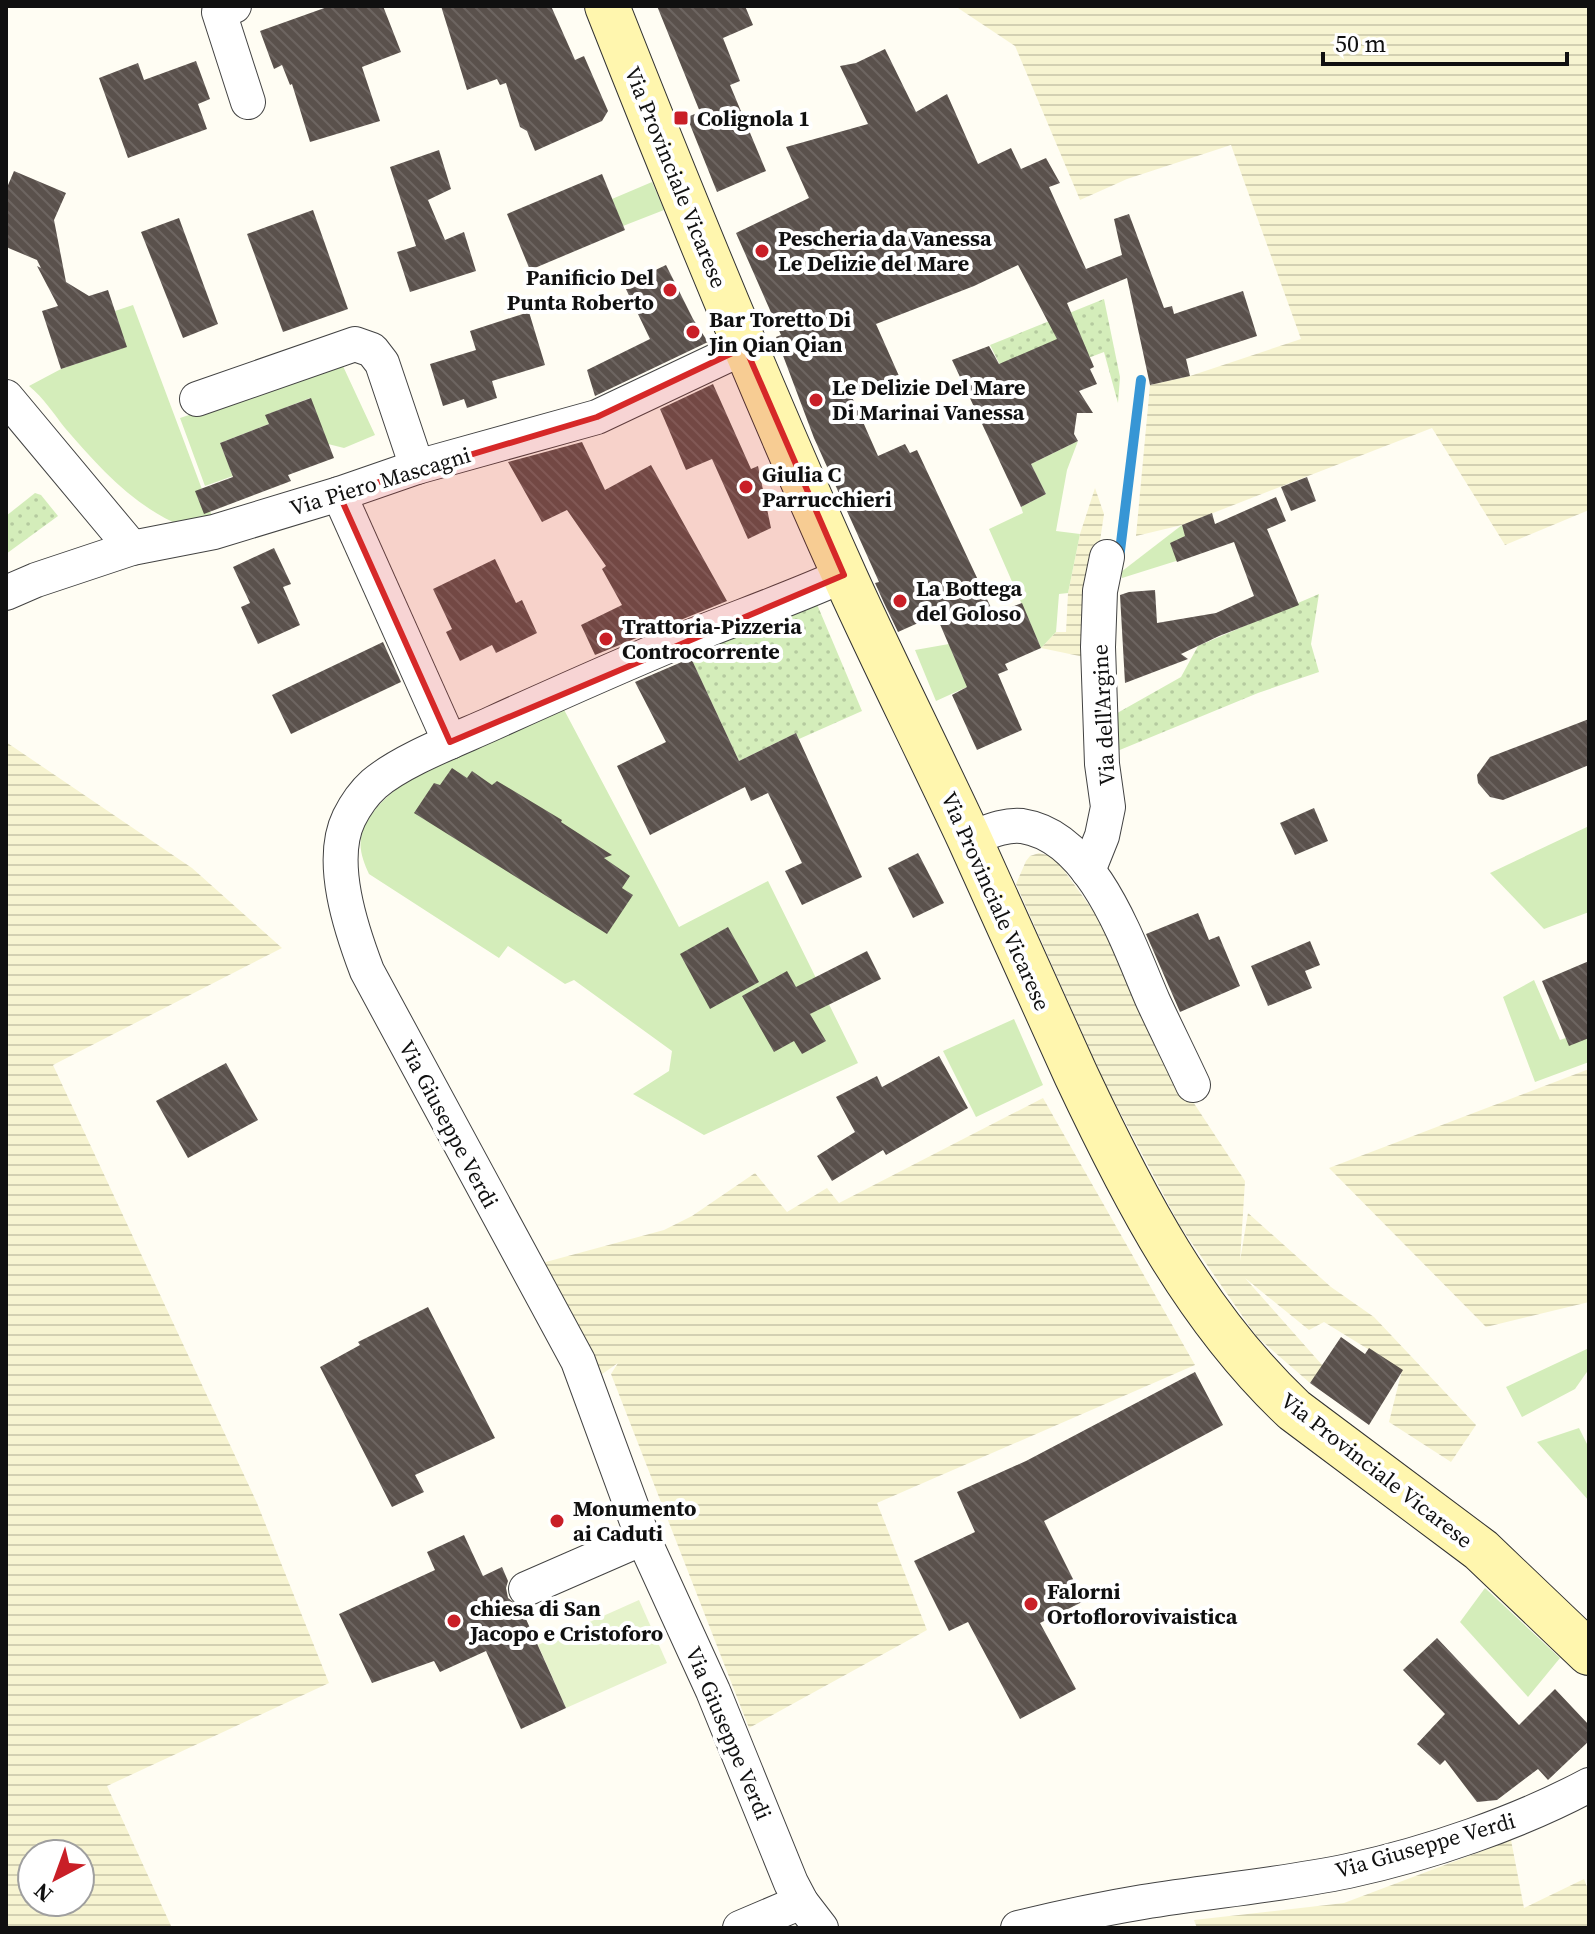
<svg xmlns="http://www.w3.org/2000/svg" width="1595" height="1934" font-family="'Source Serif 4',serif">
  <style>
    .farmland { fill: url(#farmland-rules); fill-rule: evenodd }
    .grass { fill: #d4edba }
    .garden { fill: url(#garden-dots) }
    .pitch { fill: #e6f3cc }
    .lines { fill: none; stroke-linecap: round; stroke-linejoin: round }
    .stream { stroke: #3796d5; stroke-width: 10 }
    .building { fill: url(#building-back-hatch) }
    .street-casing { stroke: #434343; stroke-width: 36 }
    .secondary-casing { stroke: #323232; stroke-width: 46 }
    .street { stroke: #fff; stroke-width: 34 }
    .secondary { stroke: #fff6ae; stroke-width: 44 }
    .marked { fill: #d62828; fill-opacity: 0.2; stroke: #d62828; stroke-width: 6; stroke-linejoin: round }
    .poi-dot { fill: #c91f27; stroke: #fff; stroke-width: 3 }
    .labels { text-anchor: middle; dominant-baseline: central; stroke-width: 8; stroke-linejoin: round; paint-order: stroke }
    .poi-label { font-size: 22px; font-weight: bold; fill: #101010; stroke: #fff; text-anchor: start }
    .street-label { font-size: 22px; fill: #101010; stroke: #fff }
  </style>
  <defs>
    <pattern id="farmland-rules" width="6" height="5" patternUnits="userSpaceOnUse" patternTransform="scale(2)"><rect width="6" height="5" fill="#f7f4d1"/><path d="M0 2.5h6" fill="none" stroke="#d3d0b2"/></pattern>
    <pattern id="garden-dots" width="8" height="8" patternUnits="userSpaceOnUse" patternTransform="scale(2)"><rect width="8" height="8" fill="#d4edba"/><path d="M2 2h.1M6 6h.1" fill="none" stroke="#b5ca9f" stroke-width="1.8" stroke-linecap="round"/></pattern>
    <pattern id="building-back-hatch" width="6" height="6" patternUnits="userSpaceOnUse" patternTransform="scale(2)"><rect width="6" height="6" fill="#5a514c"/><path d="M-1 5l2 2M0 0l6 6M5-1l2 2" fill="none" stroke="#6d6561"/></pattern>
  </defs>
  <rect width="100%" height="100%" fill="#fffdf3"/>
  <!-- farmland -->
  <g class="farmland">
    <path d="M955 6H1589V510L1505 545 1432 428 1182 525 1136 536 1150 385 1190 376 1301 339 1231 145 1127 179 1080 200 1015 46Z"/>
    <path d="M1095 488 1104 514 1093 588 1089 658 1041 648 1056 632H1066L1068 593 1080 534Z"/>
    <path d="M6 742 192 868 282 948 53 1065 257 1503 329 1683 107 1786 172 1928H6ZM80 1854V1902H32V1854Z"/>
    <path d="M1039 853 1051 856 1058 862 1112 937 1182 1085 1245 1181 1240 1261 1248 1213 1331 1287 1374 1317 1476 1425 1451 1462 1389 1422 1402 1370 1324 1322 1309 1330 1245 1278 1323 1366 1310 1383 1257 1337 1180 1226 1103 1080 1016 884 1026 861 1030 856Z"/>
    <path d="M1589 1069V1302L1486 1327 1329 1168Z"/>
    <path d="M1043 1098 1195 1365 877 1503 927 1630 749 1728 611 1374 618 1363 595 1379 542 1263 664 1230 692 1216 755 1173 787 1212 827 1188 839 1203Z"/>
    <path d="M1511 1840 1524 1908 1584 1879 1589 1892V1928H1197L1194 1920 1344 1903Z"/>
  </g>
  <!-- grass -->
  <g class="grass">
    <path d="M652 182 664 210 623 226 612 199Z"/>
    <path d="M133 305 212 516 183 526C136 509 97 465 65 428 54 414 43 397 29 386L61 369 126 347 115 311Z"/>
    <path d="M342 364 375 435 344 448 328 444 310 398 266 415 269 424 220 443 233 476 205 486 180 418Z"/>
    <path d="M1078 441 1067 470 1056 531 1080 534 1068 593 1059 594 1056 632 1041 648 989 529 1023 513 1021 507 1046 494 1031 464Z"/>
    <path d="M1182 525 1192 556 1122 578 1121 572Z"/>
    <path d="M949 644 962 675 980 681 936 701 915 650Z"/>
    <path d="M561 704 679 927 768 881 858 1063 704 1135 633 1094 669 1071 672 1051 574 980 565 984 508 946 499 958 369 874C364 863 359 851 361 838 371 778 510 728 561 704Z"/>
    <path d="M1589 826V912L1544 929 1490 873Z"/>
    <path d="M1534 980 1560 1040 1589 1030V1062L1535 1082 1503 997Z"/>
    <path d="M1014 1019 1043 1085 976 1117 943 1051Z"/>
    <path d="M1589 1348V1369L1575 1389 1522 1417 1506 1387Z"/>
    <path d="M1579 1428 1589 1448V1501L1537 1442Z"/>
    <path d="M1485 1588 1560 1658 1528 1697 1460 1622Z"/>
  </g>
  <!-- garden -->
  <g class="garden">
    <path d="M1104 299 1120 377 1118 403 1104 352 1011 387 990 345Z"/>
    <path d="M35 493 41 495 58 516 6 554V516Z"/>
    <path d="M1319 594 1311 644 1319 672 1258 693 1110 754 1112 716 1181 677 1198 646Z"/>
    <path d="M816 602 862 711 799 739 796 733 739 761 689 654Z"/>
  </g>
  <!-- pitch -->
  <path class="pitch" d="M639 1600 667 1663 566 1708 538 1645Z"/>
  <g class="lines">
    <!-- stream -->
    <path class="stream" d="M1119 559 1141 380"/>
  </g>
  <!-- building -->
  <g class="building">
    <path d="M330 6H383L401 52 362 67 380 121 310 142 292 84 290 85 282 65 274 69 260 31Z"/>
    <path d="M441 6H551L575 60 584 56 608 111 602 121 535 151 527 131 520 127 506 83 500 85 497 79 467 90Z"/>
    <path d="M657 6H745L753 25 723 38 740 81 730 85 766 171 717 192 687 117 700 112Z"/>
    <path d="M885 49 916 112 947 94 978 164 1011 148 1021 169 1046 158 1060 183 1049 187 1086 269 1122 255 1114 219 1129 214 1164 308 1172 306 1174 314 1243 291 1257 336 1186 359 1190 376 1150 385 1127 278 1067 303 1094 367 1090 369 1097 384 1079 391 1093 413H1077L1074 434 1078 441 1031 464 1046 494 1021 507 952 360 989 346 999 364 1057 339 1018 265 974 286 876 324 899 376 852 397 878 456 905 444 910 453 917 450 994 614 1022 603 1041 648 1005 664 1008 670 998 674 1022 730 977 750 952 695 967 687 936 615 898 632 884 603 875 583 879 582 814 438 776 337 781 335 736 233 809 198 786 147 868 124 840 66 856 63Z"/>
    <path d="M196 61 210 99 198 104 207 129 128 158 99 78 138 63 144 80Z"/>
    <path d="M439 150 451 189 428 200 445 240 464 232 476 271 410 292 397 252 416 246 390 167Z"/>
    <path d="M14 171 66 193 54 220 66 282 89 296 108 290 127 347 61 369 42 311 58 306 37 266 41 268 37 260 6 247V190Z"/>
    <path d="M602 174 625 230 530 270 507 214Z"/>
    <path d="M313 210 348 309 283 332 247 234Z"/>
    <path d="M179 218 218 324 183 338 141 232Z"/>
    <path d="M666 265 693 319 708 342 595 396 587 370 650 339 624 285Z"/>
    <path d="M529 312 545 365 492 381 497 398 467 408 464 399 443 406 430 364 476 350 470 331Z"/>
    <path d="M713 384 751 469 758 466 771 528 748 539 712 459 686 470 660 409Z"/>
    <path d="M311 398 334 458 288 475 291 481 204 514 195 491 233 477 220 443 269 424 265 415Z"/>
    <path d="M582 442 605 490 651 465 727 601 595 655 581 625 622 605 602 569 606 566 567 510 542 522 508 462Z"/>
    <path d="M1307 477 1316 501 1291 511 1281 487Z"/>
    <path d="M1276 497 1286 521 1267 529 1299 605 1219 636 1181 654 1188 659 1125 683 1120 595 1129 592 1155 590 1157 623 1216 613 1254 596 1234 542 1177 562 1170 543 1185 536 1182 525 1212 513 1215 524Z"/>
    <path d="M274 548 291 584 283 587 300 625 258 644 241 607 250 603 233 567Z"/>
    <path d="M495 559 516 603 522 600 537 633 496 653 492 645 460 661 446 632 452 629 433 589Z"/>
    <path d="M383 642 401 682 291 734 272 695Z"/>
    <path d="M691 658 739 761 796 733 862 877 802 905 785 871 802 863 768 793 751 801 745 787 650 835 617 766 666 742 635 682Z"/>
    <path d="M1589 719V765L1503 800 1490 797 1478 783 1477 775 1490 757Z"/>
    <path d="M452 768 467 778 472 771 492 785 497 781 562 820 561 822 612 855 604 858 630 876 622 888 633 895 607 934 414 813 434 783 440 785Z"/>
    <path d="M1314 808 1328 841 1295 855 1280 823Z"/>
    <path d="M918 853 944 903 913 918 888 868Z"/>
    <path d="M1198 913 1209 940 1219 936 1240 986 1180 1012 1146 934Z"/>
    <path d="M728 927 759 982 710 1009 680 954Z"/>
    <path d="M1310 941 1320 965 1305 971 1312 988 1268 1006 1251 966Z"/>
    <path d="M867 951 881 979 810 1014 826 1041 802 1054 794 1041 774 1052 742 996 787 971 796 987Z"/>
    <path d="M1589 961V1038L1569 1046 1542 981Z"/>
    <path d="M939 1056 968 1108 886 1155 883 1150 832 1181 817 1156 855 1132 836 1097 877 1076 882 1087Z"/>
    <path d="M226 1063 258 1120 188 1158 156 1101Z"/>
    <path d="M428 1307 495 1438 415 1475 424 1492 392 1507 320 1367 360 1345 358 1342Z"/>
    <path d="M1341 1337 1365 1354 1369 1348 1403 1370 1369 1425 1310 1383Z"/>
    <path d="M1195 1372 1223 1425 1044 1521 1084 1601 1040 1623 1076 1689 1020 1719 968 1622 949 1631 914 1561 975 1532 957 1492 1026 1461Z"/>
    <path d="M464 1535 483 1576 502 1567 508 1581 506 1588 508 1598 521 1608 566 1708 521 1729 486 1651 440 1672 434 1661 372 1683 339 1614 435 1570 427 1552Z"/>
    <path d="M1437 1638 1519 1725 1555 1689 1589 1725V1741L1548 1780 1538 1769 1497 1800 1477 1802 1445 1760 1440 1765 1417 1744 1445 1714 1403 1670Z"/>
  </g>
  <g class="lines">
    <!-- street casing -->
    <g class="street-casing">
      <g id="street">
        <path d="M234 6 219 12 248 102"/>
        <path d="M6 397 132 548"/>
        <path d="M197 399 355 344 372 350 382 363 417 467"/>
        <path d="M339 494 450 742"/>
        <path d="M6 593 36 580 132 548 214 532 339 494 417 467 597 417 745 347"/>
        <path d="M969 839C986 833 1004 824 1022 826 1094 837 1128 944 1153 1001 1166 1029 1180 1057 1193 1085"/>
        <path d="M1088 871 1102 836 1108 807 1102 764 1098 647 1100 591 1107 557"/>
        <path d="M526 1589 643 1538"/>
        <path d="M740 1928 801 1902"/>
        <path d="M821 1928 801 1902 791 1883 713 1691 643 1538 578 1361 367 971C351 929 328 861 349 818 355 806 364 793 374 784 402 760 458 739 493 723 557 694 622 665 687 638 739 617 793 598 844 575"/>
        <path d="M1018 1928C1059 1918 1101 1909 1143 1902 1211 1891 1281 1885 1348 1871 1427 1854 1518 1823 1589 1785"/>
      </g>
    </g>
    <!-- secondary casing -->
    <g class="secondary-casing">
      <path id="secondary" d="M607 6C683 199 762 392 847 581 886 667 929 752 969 838 1005 917 1040 996 1076 1075 1133 1196 1195 1317 1294 1410L1481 1550 1589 1653"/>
    </g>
    <!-- street -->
    <use href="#street" class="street"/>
    <!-- secondary -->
    <use href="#secondary" class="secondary"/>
  </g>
  <!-- marked area -->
  <path class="marked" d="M745 347 844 575 450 742 339 494 597 417Z"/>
  <!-- markers -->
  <g class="poi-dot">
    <rect x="673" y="110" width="16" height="16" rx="4"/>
    <circle cx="762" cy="251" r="8"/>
    <circle cx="670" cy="290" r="8"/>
    <circle cx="693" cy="332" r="8"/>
    <circle cx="816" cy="400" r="8"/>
    <circle cx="746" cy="487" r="8"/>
    <circle cx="900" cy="601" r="8"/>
    <circle cx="606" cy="639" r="8"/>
    <circle cx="557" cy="1521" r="8"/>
    <circle cx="1031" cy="1604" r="8"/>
    <circle cx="454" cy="1621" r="8"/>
  </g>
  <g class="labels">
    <!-- poi labels -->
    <g class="poi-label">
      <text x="697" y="118">Colignola 1</text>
      <text x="778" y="238">Pescheria da Vanessa<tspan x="778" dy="25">Le Delizie del Mare</tspan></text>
      <text x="654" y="277" text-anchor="end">Panificio Del<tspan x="654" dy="25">Punta Roberto</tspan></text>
      <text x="709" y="319">Bar Toretto Di<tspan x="709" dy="25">Jin Qian Qian</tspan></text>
      <text x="832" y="387">Le Delizie Del Mare<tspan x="832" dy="25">Di Marinai Vanessa</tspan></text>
      <text x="762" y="474">Giulia C<tspan x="762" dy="25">Parrucchieri</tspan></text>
      <text x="916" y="588">La Bottega<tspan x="916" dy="25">del Goloso</tspan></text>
      <text x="622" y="626">Trattoria-Pizzeria<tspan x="622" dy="25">Controcorrente</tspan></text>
      <text x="573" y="1508">Monumento<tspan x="573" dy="25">ai Caduti</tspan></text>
      <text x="1047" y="1591">Falorni<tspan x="1047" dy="25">Ortoflorovivaistica</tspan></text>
      <text x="470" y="1608">chiesa di San<tspan x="470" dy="25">Jacopo e Cristoforo</tspan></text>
    </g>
    <!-- street labels -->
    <g class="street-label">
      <text transform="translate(676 177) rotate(68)">Via Provinciale Vicarese</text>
      <text transform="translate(380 481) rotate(-17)">Via Piero Mascagni</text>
      <text transform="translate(1103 715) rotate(-93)">Via dell'Argine</text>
      <text transform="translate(996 901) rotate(66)">Via Provinciale Vicarese</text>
      <text transform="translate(449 1124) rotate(62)">Via Giuseppe Verdi</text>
      <text transform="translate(1377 1470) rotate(38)">Via Provinciale Vicarese</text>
      <text transform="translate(729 1733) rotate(67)">Via Giuseppe Verdi</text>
      <text transform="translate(1425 1845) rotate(-16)">Via Giuseppe Verdi</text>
    </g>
  </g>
  <!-- border -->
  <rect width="1595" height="1934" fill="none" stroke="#101010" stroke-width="16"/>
  <!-- north arrow -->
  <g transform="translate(56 1878) rotate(221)"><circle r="38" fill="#ffffff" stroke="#9f9f9f" stroke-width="2"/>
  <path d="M0-6L14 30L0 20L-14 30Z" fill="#c91f27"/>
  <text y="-12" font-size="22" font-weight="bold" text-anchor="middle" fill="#101010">N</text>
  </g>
  <!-- scale -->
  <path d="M1323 52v12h244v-12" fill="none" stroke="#101010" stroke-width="4"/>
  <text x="1335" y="52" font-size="24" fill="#101010" stroke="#ffffff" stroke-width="6" paint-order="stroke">50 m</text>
</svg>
